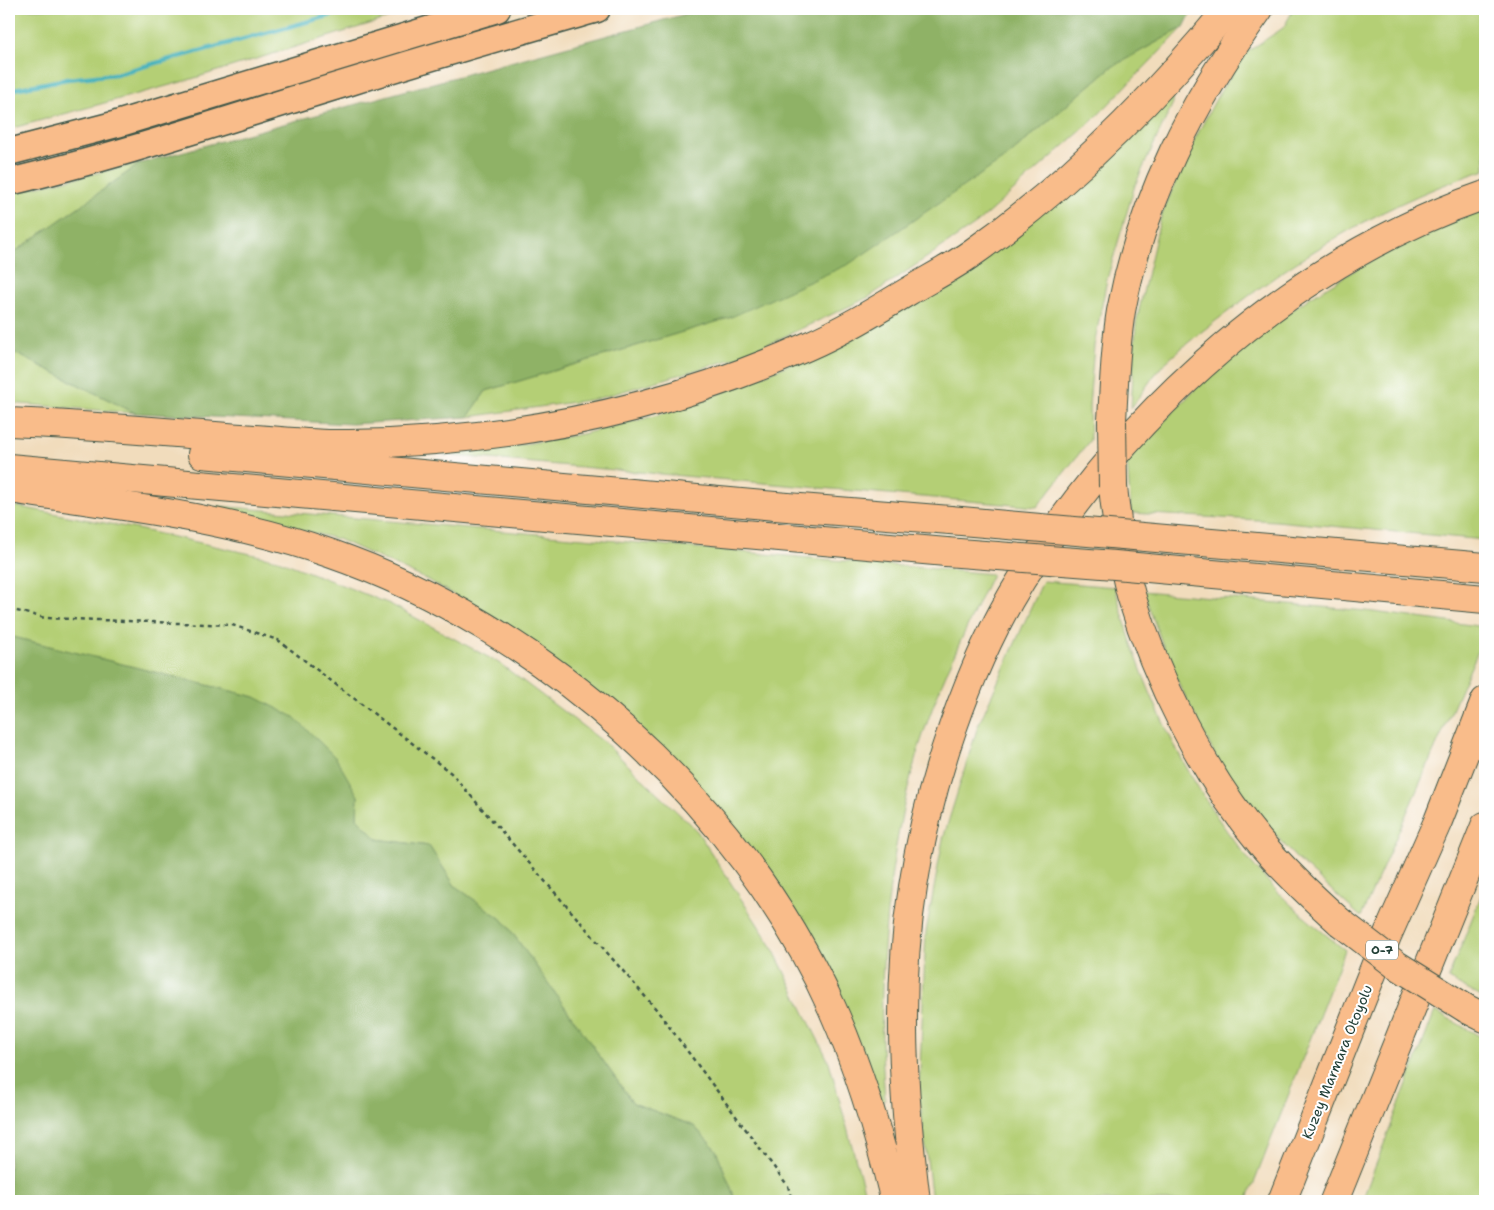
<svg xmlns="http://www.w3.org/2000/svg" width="1494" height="1210" font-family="'Shantell Sans',sans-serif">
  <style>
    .green { fill: #b4cf74; stroke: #6a8654 }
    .forest { fill: #8fb266; stroke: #57784d }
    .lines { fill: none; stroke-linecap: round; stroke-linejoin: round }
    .stream { stroke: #3eafb9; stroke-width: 4.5 }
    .major-casing { stroke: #3e5548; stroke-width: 29 }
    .highway-casing { stroke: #3e5548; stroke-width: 30 }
    .path { stroke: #3e5548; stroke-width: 2.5; stroke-dasharray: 4 4; stroke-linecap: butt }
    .major { stroke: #f9bc8a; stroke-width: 26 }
    .highway { stroke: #f9bc8a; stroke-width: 28 }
    .highway-bridge-casing { stroke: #3e5548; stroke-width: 30; stroke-linecap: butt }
    .highway-bridge { stroke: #f9bc8a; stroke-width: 28 }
    .labels { text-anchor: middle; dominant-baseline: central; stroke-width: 4; stroke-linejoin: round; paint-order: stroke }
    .shield { fill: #fff; stroke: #627771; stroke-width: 1 }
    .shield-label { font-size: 12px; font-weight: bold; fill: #1f3d34 }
    .street-label { font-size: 14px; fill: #1f3d34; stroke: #fff }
  </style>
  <rect width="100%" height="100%" fill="#fff"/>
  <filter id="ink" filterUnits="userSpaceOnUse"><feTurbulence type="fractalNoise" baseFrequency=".02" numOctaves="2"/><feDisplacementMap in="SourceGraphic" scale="10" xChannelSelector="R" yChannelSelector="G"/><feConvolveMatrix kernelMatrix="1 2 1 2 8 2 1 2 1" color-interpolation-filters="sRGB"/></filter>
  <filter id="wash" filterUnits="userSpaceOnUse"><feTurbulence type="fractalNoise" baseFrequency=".0096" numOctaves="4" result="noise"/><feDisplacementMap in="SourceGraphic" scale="20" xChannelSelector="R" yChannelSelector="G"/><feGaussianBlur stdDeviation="1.12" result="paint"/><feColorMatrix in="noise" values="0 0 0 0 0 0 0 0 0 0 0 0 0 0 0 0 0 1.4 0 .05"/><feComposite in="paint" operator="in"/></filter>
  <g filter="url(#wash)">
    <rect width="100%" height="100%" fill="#f1dcbc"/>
    <!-- green -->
    <g class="green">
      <path d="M9 9H418L185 81 9 129Z"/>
      <path d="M1294 9H1485V170C1393 200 1309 249 1233 308 1210 325 1186 343 1165 363 1152 376 1142 394 1131 408L1136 323 1160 220 1185 158 1218 95 1247 52 1283 28Z"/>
      <path d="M1184 27 1092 121 977 223 869 297 740 357 596 399 468 417 486 391 729 318 1008 156 1110 68Z"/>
      <path d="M1173 96V103L1135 185 1107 279 1094 346 1089 406 1090 440 1037 507 444 455 519 445 583 434 647 418 694 404 836 345 1168 97Z"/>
      <path d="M141 163 9 256V193Z"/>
      <path d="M1485 209V540L1276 521 1131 513 1127 459 1223 361 1309 298 1365 264 1438 227Z"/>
      <path d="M9 350 135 413 9 403Z"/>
      <path d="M9 505 137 529 278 560 390 604 499 663 605 743 697 831 771 945 829 1062 867 1201H736L716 1150 694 1126 633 1103 504 921 455 886 429 846 377 839 357 818 358 796 255 697 9 636Z"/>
      <path d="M218 506 992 574C962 637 931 701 913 768 885 873 876 991 885 1099L881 1102 734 828 478 609 432 582 338 539 217 510Z"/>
      <path d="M1043 581 1115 587C1143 700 1204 822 1289 903 1307 920 1326 935 1345 950L1247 1201H932L919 1093 926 932 943 839 978 726Z"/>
      <path d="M1143 591 1366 611 1485 627V635L1361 917 1295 857 1260 817 1218 761 1172 670Z"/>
      <path d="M1485 886V999L1448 979Z"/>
      <path d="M1435 1011 1485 1039V1201H1362Z"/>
    </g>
    <!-- forest -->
    <g class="forest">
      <path d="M704 9H1193L1184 27 1110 68 1008 156 849 264 729 318 486 391 468 417 352 424 135 413 9 350V256L141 163Z"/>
      <path d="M9 636 255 697 294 717 336 758 358 796 357 818 377 839 429 846 455 886 504 921 633 1103 694 1126 716 1150 736 1201H9Z"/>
    </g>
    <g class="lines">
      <!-- stream -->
      <path class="stream" d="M9 90 67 79 116 74 354 9"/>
    </g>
  </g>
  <g filter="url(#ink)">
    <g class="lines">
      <!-- major casing -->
      <g class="major-casing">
        <g id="major">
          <path d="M9 152 117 124 497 9"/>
          <path d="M9 182C123 155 234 117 347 83 430 57 514 33 597 9"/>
        </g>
      </g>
      <!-- highway casing -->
      <g class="highway-casing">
        <g id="highway">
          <path d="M1112 421C1114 384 1115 347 1121 311 1142 199 1193 101 1259 9"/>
          <path d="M9 422C91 425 172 433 254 439 285 441 317 445 349 444 507 442 662 411 806 347 843 331 879 309 914 288 933 277 954 266 972 253 1069 185 1154 99 1228 9"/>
          <path d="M202 454 775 506 950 520"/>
          <path d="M9 468 946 552"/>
          <path d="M1113 487C1117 523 1121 559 1131 595 1156 679 1203 774 1260 842 1284 871 1312 897 1340 922"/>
          <path d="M9 489C116 505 226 517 329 553 541 626 740 802 832 1008 860 1070 879 1135 895 1201"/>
          <path d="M1467 1009 1485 1018"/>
          <path d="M916 1201C903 1097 896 991 913 887 928 786 968 665 1022 579 1131 408 1292 262 1485 195"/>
          <path d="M1282 1201 1387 936 1438 821 1485 701"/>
          <path d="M1334 1201 1485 826"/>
        </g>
      </g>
      <!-- path -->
      <path class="path" d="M9 609 45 618 232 625 278 640 451 773 656 1009 788 1186 792 1201"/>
      <!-- major -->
      <use href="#major" class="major"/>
      <!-- highway -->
      <use href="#highway" class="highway"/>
      <!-- highway-bridge casing -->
      <g class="highway-bridge-casing">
        <g id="highway-bridge">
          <path d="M1112 421 1113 487"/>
          <path d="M950 520 1485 567"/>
          <path d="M946 552 1115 565 1485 599"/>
          <path d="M1340 922 1395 964 1467 1009"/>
        </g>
      </g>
      <!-- highway-bridge -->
      <use href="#highway-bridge" class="highway-bridge"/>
    </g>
  </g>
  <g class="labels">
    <!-- shield labels -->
    <rect class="shield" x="1366" y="940.5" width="32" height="19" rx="4"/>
    <g class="shield-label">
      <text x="1382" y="950">O-7</text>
    </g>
    <!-- street labels -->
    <g class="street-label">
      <text transform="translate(1337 1062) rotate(-68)">Kuzey Marmara Otoyolu</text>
    </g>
  </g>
  <!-- margin -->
  <rect width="1494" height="1210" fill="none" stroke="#fff" stroke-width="30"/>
</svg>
